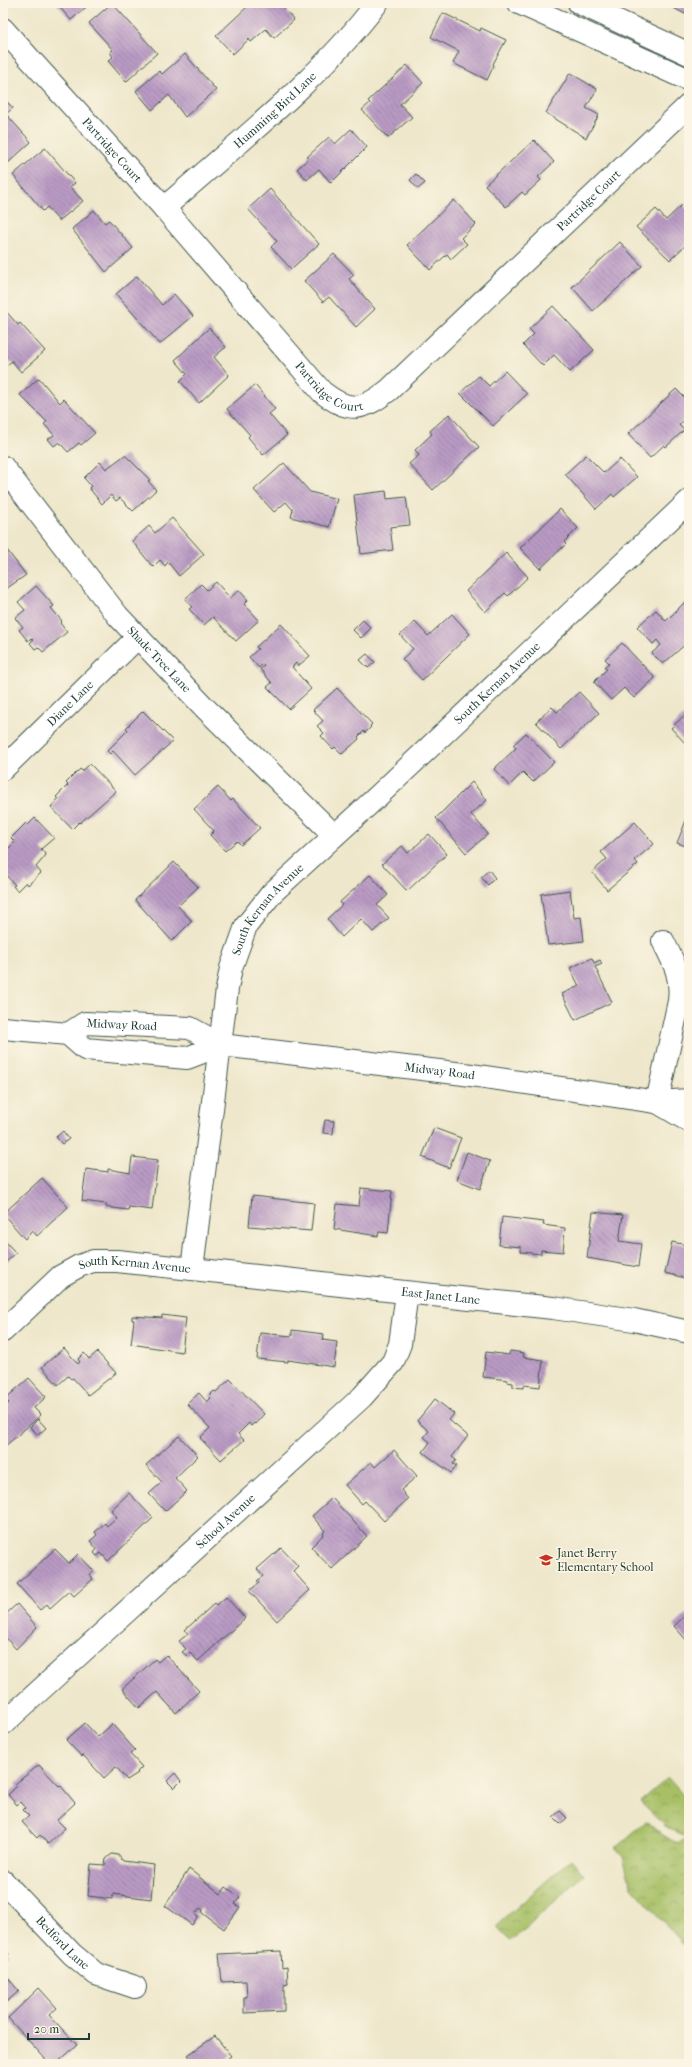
<svg xmlns="http://www.w3.org/2000/svg" width="692" height="2067" font-family="'IM FELL French Canon',serif">
  <style>
    .park { fill: url(#park-crowns); stroke: #637e4d }
    .building { fill: url(#building-back-hatch) }
    .lines { fill: none; stroke-linecap: round; stroke-linejoin: round }
    .minor-casing { stroke: #3e564b; stroke-width: 24 }
    .secondary-casing { stroke: #3e564b; stroke-width: 24 }
    .minor { stroke: #fff; stroke-width: 22 }
    .secondary { stroke: #fff; stroke-width: 22 }
    .labels { text-anchor: middle; dominant-baseline: central; stroke-width: 3; stroke-linejoin: round; paint-order: stroke }
    .street-label { font-size: 12px; fill: #1f3d34; stroke: #fcf5e5 }
    .poi-label { font-size: 12px; fill: #1f3d34; stroke: #fcf5e5; text-anchor: start }
  </style>
  <defs>
    <pattern id="park-crowns" width="20" height="18" patternUnits="userSpaceOnUse"><rect width="20" height="18" fill="#a7c066"/><path d="M2 6a3 3 0 1 1 6 0M12 15a3 3 0 1 1 6 0" fill="none" stroke="#879d55"/></pattern>
    <pattern id="building-back-hatch" width="6" height="6" patternUnits="userSpaceOnUse"><rect width="6" height="6" fill="#b99ac4"/><path d="M-1 5l2 2M0 0l6 6M5-1l2 2" fill="none" stroke="#967fa0"/></pattern>
  </defs>
  <rect width="100%" height="100%" fill="#fcf5e5"/>
  <filter id="ink" filterUnits="userSpaceOnUse"><feTurbulence type="fractalNoise" baseFrequency=".025" numOctaves="2"/><feDisplacementMap in="SourceGraphic" scale="8" xChannelSelector="R" yChannelSelector="G"/><feConvolveMatrix kernelMatrix="1 2 1 2 8 2 1 2 1" color-interpolation-filters="sRGB"/></filter>
  <filter id="wash" filterUnits="userSpaceOnUse"><feTurbulence type="fractalNoise" baseFrequency=".012" numOctaves="4" result="noise"/><feDisplacementMap in="SourceGraphic" scale="16" xChannelSelector="R" yChannelSelector="G"/><feGaussianBlur stdDeviation="0.9" result="paint"/><feColorMatrix in="noise" values="0 0 0 0 0 0 0 0 0 0 0 0 0 0 0 0 0 1.4 0 .05"/><feComposite in="paint" operator="in"/></filter>
  <g filter="url(#wash)">
    <rect width="100%" height="100%" fill="#eee7cb"/>
    <!-- park -->
    <g class="park">
      <path d="M668 1778 689 1802V1950L631 1886 623 1857 615 1848 647 1821 663 1835 678 1844 686 1837 665 1826 640 1802Z"/>
      <path d="M571 1859 584 1875 511 1941 496 1926Z"/>
    </g>
    <g id="blocks">
      <!-- building -->
      <g class="building">
        <path d="M56 3H91L71 20Z"/>
        <path d="M112 3 157 53 126 82 108 61 113 57 110 52 113 50 89 23Z"/>
        <path d="M253 3H279L294 20 274 38 266 29 251 42 249 39 233 54 216 36 247 7Z"/>
        <path d="M664 3H689V6L685 14Z"/>
        <path d="M443 13 480 31 481 28 506 40 493 64 494 65 487 80 453 63 459 51 431 37Z"/>
        <path d="M185 54 216 90 185 117 169 95 152 110 136 91 159 71 162 74Z"/>
        <path d="M407 65 423 83 400 104 412 117 388 138 362 110 370 103 368 101Z"/>
        <path d="M570 73 597 89 586 108 599 115 586 138 546 113Z"/>
        <path d="M3 98 13 108 6 114 31 142 8 163 3 158Z"/>
        <path d="M351 129 367 147 331 183 319 169 307 180 297 169 309 158 307 157 329 137 335 144Z"/>
        <path d="M534 140 554 162 538 177 541 180 525 195 522 192 506 207 485 185Z"/>
        <path d="M45 148 75 183 70 187 83 201 59 221 47 207 43 211 13 175Z"/>
        <path d="M416 174 425 183 418 189 410 180Z"/>
        <path d="M270 189 319 244 291 269 271 247 277 241 248 209Z"/>
        <path d="M454 200 476 224 461 238 467 244 451 259 447 254 430 270 407 245Z"/>
        <path d="M683 204 689 211V242L670 260 636 227 656 209 666 220Z"/>
        <path d="M94 210 105 223 109 220 133 248 106 272 72 229Z"/>
        <path d="M620 242 642 266 593 311 572 287Z"/>
        <path d="M334 254 354 275 349 279 375 309 356 327 329 297 323 302 304 281Z"/>
        <path d="M137 276 162 305 174 294 193 316 160 344 116 294Z"/>
        <path d="M553 306 594 350 570 372 554 355 543 366 523 345 534 334 529 329Z"/>
        <path d="M3 308 18 325 20 323 45 351 21 372 12 361 3 368V354L5 352 3 350Z"/>
        <path d="M209 328 226 347 214 357 229 375 199 403 180 381 187 374 175 360Z"/>
        <path d="M505 371 527 394 493 426 460 393 479 376 489 386Z"/>
        <path d="M39 378 60 403 64 399 95 433 81 445 79 443 68 452 59 442 54 446 48 439 54 435 44 424 47 422 20 395Z"/>
        <path d="M255 385 275 409 269 414 287 435 263 455 248 437 250 435 227 409Z"/>
        <path d="M676 389 689 402V416L679 425 684 430 666 447 664 445 650 458 628 434Z"/>
        <path d="M449 414 479 447 433 490 409 464 419 455 415 450 432 434 430 431Z"/>
        <path d="M125 455 150 480 148 481 156 490 133 511 120 498 116 501 111 495 102 504 89 488 91 486 84 478 100 462 106 469Z"/>
        <path d="M586 455 604 473 620 459 637 477 614 497 612 494 596 509 565 474Z"/>
        <path d="M284 463 310 492 337 499 329 527 291 517 293 510 286 502 274 512 254 490Z"/>
        <path d="M386 491 387 499 406 497 410 525 390 527 393 550 361 554 354 495Z"/>
        <path d="M560 509 578 528 564 542 566 544 540 569 520 548Z"/>
        <path d="M172 518 204 554 179 576 168 562 165 566 160 560 153 567 132 541 149 526 155 533Z"/>
        <path d="M3 545 26 575 3 591Z"/>
        <path d="M506 553 528 577 508 596 505 593 485 612 466 591Z"/>
        <path d="M216 582 230 598 239 590 248 600 244 604 259 620 236 641 213 617 204 625 189 609 192 607 185 599 201 584 207 590Z"/>
        <path d="M36 586 54 606 51 608 62 621 60 623 67 632 43 652 38 647 35 649 30 643 33 640 31 638 28 641 19 630 23 627 15 618 25 610 18 602Z"/>
        <path d="M685 602 689 606V641L663 664 652 653 661 645 657 640 653 644 637 627 656 610 666 621Z"/>
        <path d="M452 614 470 634 422 680 402 659 413 649 400 635 415 622 428 636Z"/>
        <path d="M363 620 371 628 361 638 353 630Z"/>
        <path d="M281 624 310 656 298 666 296 663 292 667 311 689 289 709 267 687 272 683 260 669 264 666 262 664 259 668 249 657 258 649 256 647Z"/>
        <path d="M622 643 655 678 634 698 624 688 611 700 594 682 607 669 604 667 609 663 605 659Z"/>
        <path d="M367 654 375 662 368 668 360 660Z"/>
        <path d="M337 688 372 724 370 726 371 727 365 733 364 731 358 737 359 739 342 754 335 747 333 749 321 736 324 733 317 726 323 721 313 710Z"/>
        <path d="M579 692 599 713 561 749 536 722 552 707 557 712Z"/>
        <path d="M143 711 173 741 135 775 113 751 110 754 107 751 128 730 126 728Z"/>
        <path d="M689 711V744L687 745 671 728Z"/>
        <path d="M526 733 554 762 533 782 523 772 509 786 494 769 516 748 513 745Z"/>
        <path d="M90 764 116 791 80 823 79 822 72 829 51 807 58 799 56 797 68 785 66 783 80 769 82 771Z"/>
        <path d="M472 782 487 800 471 814 488 834 466 853 436 818Z"/>
        <path d="M218 787 231 801 233 799 260 828 241 845 237 841 225 851 210 835 214 831 194 809Z"/>
        <path d="M689 813V847L677 843Z"/>
        <path d="M35 818 54 838 41 849 46 855 36 867 41 873 28 885 26 882 17 891 13 886 15 885 3 872V854L15 842 11 838 26 823 28 825Z"/>
        <path d="M635 822 654 844 635 860 638 864 607 890 592 872 607 859 601 852Z"/>
        <path d="M429 834 447 854 407 891 382 864 402 846 408 853Z"/>
        <path d="M174 862 198 887 178 906 192 921 172 941 135 900Z"/>
        <path d="M489 870 495 878 488 885 481 877Z"/>
        <path d="M370 875 388 895 377 905 389 918 373 932 361 919 342 937 327 919 342 905 340 902Z"/>
        <path d="M570 890 574 918 581 917 584 941 548 945 541 894Z"/>
        <path d="M592 958 594 963 600 960 602 964 595 967 612 1002 575 1020 562 994 579 986 570 968Z"/>
        <path d="M325 1120 334 1121 333 1134 323 1133Z"/>
        <path d="M434 1128 461 1138 449 1168 422 1157Z"/>
        <path d="M63 1131 69 1139 62 1144 56 1137Z"/>
        <path d="M467 1152 490 1161 480 1189 457 1180Z"/>
        <path d="M132 1157 158 1160 152 1210 129 1207 128 1210 106 1207V1204L82 1201 86 1169 108 1172V1169L130 1173Z"/>
        <path d="M42 1178 68 1207 37 1236 32 1230 25 1239 3 1214Z"/>
        <path d="M361 1188 392 1191 388 1233 379 1232 378 1236 334 1229 337 1204 359 1206Z"/>
        <path d="M252 1196 314 1203 311 1231 249 1226Z"/>
        <path d="M593 1212 623 1215 619 1241 641 1244 638 1267 587 1258Z"/>
        <path d="M502 1217 544 1222 543 1225 565 1228 563 1252 541 1250V1254L521 1252V1247L499 1245Z"/>
        <path d="M3 1239 16 1253 3 1265Z"/>
        <path d="M689 1240V1279L665 1273 672 1242 687 1245Z"/>
        <path d="M162 1315 186 1318 182 1352 131 1344 134 1320H132V1316L162 1318Z"/>
        <path d="M292 1330 324 1334 323 1340 337 1342 334 1367 288 1360V1362L257 1359 260 1333 292 1336Z"/>
        <path d="M64 1348 78 1364 80 1362 78 1359 84 1353 89 1359 97 1352 116 1373 88 1395 73 1378 71 1379 68 1376 58 1385 42 1367Z"/>
        <path d="M510 1351 524 1353 523 1357 543 1360 540 1387 524 1385V1388L513 1387V1383L507 1382 508 1380 483 1377 486 1352 509 1355Z"/>
        <path d="M29 1378 46 1397 34 1408 41 1415 3 1448V1408L9 1403 5 1399Z"/>
        <path d="M230 1379 264 1414 255 1424 254 1423 251 1426 249 1423 238 1434 244 1440 221 1460 200 1438 210 1428 187 1404 199 1393 207 1402 211 1398 209 1396 214 1391 216 1392Z"/>
        <path d="M435 1399 454 1414 449 1420 468 1436 452 1457 456 1460 453 1464 457 1466 451 1473 423 1452 430 1442 424 1437 429 1431 417 1421Z"/>
        <path d="M38 1419 46 1428 38 1435 30 1427Z"/>
        <path d="M179 1436 198 1456 175 1478 187 1491 165 1511 149 1494 162 1482 146 1465Z"/>
        <path d="M394 1450 417 1476 401 1490 408 1499 384 1521 365 1501 362 1504 345 1485 371 1462 375 1467Z"/>
        <path d="M129 1493 153 1518 108 1561 101 1553 97 1556 94 1553 97 1549 90 1541 97 1535 95 1532 105 1523 107 1526 117 1517 111 1510Z"/>
        <path d="M332 1498 367 1536 332 1569 311 1547 324 1534 323 1533 325 1531 312 1516Z"/>
        <path d="M281 1548 298 1566 293 1571 310 1590 277 1621 249 1591 259 1583 257 1581 263 1576 257 1569Z"/>
        <path d="M55 1549 69 1563 78 1554 94 1571 89 1574 93 1579 74 1596 69 1591 50 1608 47 1604 40 1610 17 1584Z"/>
        <path d="M226 1597 245 1618 198 1661 190 1653 187 1656 182 1652 186 1649 179 1641 188 1634 185 1630 215 1603 217 1605Z"/>
        <path d="M17 1604 37 1627 16 1649 6 1638 3 1641V1609L7 1613Z"/>
        <path d="M689 1612V1643L674 1626Z"/>
        <path d="M166 1655 199 1691 176 1713 157 1692 139 1708 122 1689 155 1659 158 1662Z"/>
        <path d="M85 1723 98 1737 112 1724 135 1750 130 1754 142 1767 137 1772 138 1773 127 1780 116 1767 104 1778 83 1755 82 1757 66 1740Z"/>
        <path d="M39 1765 59 1786 60 1785 75 1803 57 1820 65 1828 48 1844 40 1835 37 1838 22 1822 29 1816 23 1810 25 1808 20 1802 17 1805 8 1795 17 1786 15 1784Z"/>
        <path d="M175 1773 181 1781 174 1788 167 1781Z"/>
        <path d="M560 1811 567 1818 560 1824 553 1817Z"/>
        <path d="M112 1854 118 1855 123 1861 154 1865 151 1899 113 1894 112 1899 88 1896 91 1864 105 1865 106 1859Z"/>
        <path d="M189 1869 221 1894 226 1887 240 1897 235 1904 240 1907 224 1929 202 1913 203 1910 200 1908 195 1914 198 1916 192 1925 165 1906Z"/>
        <path d="M3 1948 9 1954 3 1959Z"/>
        <path d="M281 1951 282 1968 287 1967 288 1984 284 1985V2011L244 2013V1997H247L246 1981 222 1982 219 1954Z"/>
        <path d="M3 1972 19 1991 3 2005Z"/>
        <path d="M39 1988 57 2008 49 2015 77 2045 56 2064H50L8 2018Z"/>
        <path d="M215 2036 231 2056 221 2064H192L194 2062 188 2055Z"/>
      </g>
    </g>
  </g>
  <g filter="url(#ink)">
    <use href="#blocks" fill-opacity="0" stroke="#3e564b" stroke-width="1"/>
    <g class="lines">
      <!-- minor casing -->
      <g class="minor-casing">
        <g id="minor">
          <path d="M519 3 689 80"/>
          <path d="M579 3 689 54"/>
          <path id="s1" d="M3 29 164 208 322 392C350 414 363 410 389 390L689 105"/>
          <path id="s2" d="M164 208C237 143 318 81 377 3"/>
          <path id="s3" d="M3 467 118 616 205 708 334 835"/>
          <path id="s4" d="M3 769 138 637"/>
          <path d="M657 1102 679 1001C682 976 674 963 663 941"/>
          <path id="s5" d="M192 1269 227 989 231 968 246 926 272 893 378 796 689 501"/>
          <path id="s6" d="M3 1331 61 1276 79 1266 93 1261H117L192 1269 553 1308 634 1320 689 1332"/>
          <path id="s7" d="M3 1724 362 1397 393 1362 400 1344 407 1293"/>
          <path id="s8" d="M3 1881 72 1954 96 1974 135 1987"/>
        </g>
      </g>
      <!-- secondary casing -->
      <g class="secondary-casing">
        <g id="secondary">
          <path d="M3 1028 68 1034 85 1049 187 1058 221 1045"/>
          <path id="s9" d="M68 1034 85 1023 190 1028 221 1045 464 1074 657 1102 689 1100"/>
          <path d="M657 1102 689 1121"/>
        </g>
      </g>
      <!-- minor -->
      <use href="#minor" class="minor"/>
      <!-- secondary -->
      <use href="#secondary" class="secondary"/>
    </g>
  </g>
  <!-- icons -->
  <defs>
    <g id="school-bare" transform="scale(1.08)"><path d="M0-5L7-2L0 1L-7-2ZM-4 1L0 2.5L4 1V4Q0 6-4 4Z" fill="#c8321e" stroke="#fcf5e5" stroke-width="2.5" paint-order="stroke"/></g>
  </defs>
  <g fill-rule="evenodd">
    <use href="#school-bare" x="546" y="1560"/>
  </g>
  <g class="labels">
    <!-- street labels -->
    <g class="street-label">
      <text stroke="none"><textPath href="#s2" startOffset="148">Humming Bird Lane</textPath></text>
      <text stroke="none"><textPath href="#s1" startOffset="163">Partridge Court</textPath></text>
      <text stroke="none"><textPath href="#s1" startOffset="834">Partridge Court</textPath></text>
      <text stroke="none"><textPath href="#s1" startOffset="487">Partridge Court</textPath></text>
      <text stroke="none"><textPath href="#s3" startOffset="248">Shade Tree Lane</textPath></text>
      <text stroke="none"><textPath href="#s5" startOffset="698">South Kernan Avenue</textPath></text>
      <text stroke="none"><textPath href="#s4" startOffset="94">Diane Lane</textPath></text>
      <text stroke="none"><textPath href="#s5" startOffset="374">South Kernan Avenue</textPath></text>
      <text stroke="none"><textPath href="#s9" startOffset="57">Midway Road</textPath></text>
      <text stroke="none"><textPath href="#s9" startOffset="381">Midway Road</textPath></text>
      <text stroke="none"><textPath href="#s6" startOffset="157">South Kernan Avenue</textPath></text>
      <text stroke="none"><textPath href="#s6" startOffset="465">East Janet Lane</textPath></text>
      <text stroke="none"><textPath href="#s7" startOffset="301">School Avenue</textPath></text>
      <text stroke="none"><textPath href="#s8" startOffset="86">Bedford Lane</textPath></text>
    </g>
    <!-- poi labels -->
    <g class="poi-label">
      <text x="557" y="1553">Janet Berry<tspan x="557" dy="14">Elementary School</tspan></text>
    </g>
  </g>
  <!-- margin -->
  <rect width="692" height="2067" fill="none" stroke="#fcf5e5" stroke-width="16"/>
  <!-- scale -->
  <path d="M28 2033v6h61v-6" fill="none" stroke="#1f3d34" stroke-width="2"/>
  <text x="34" y="2033" font-size="12" fill="#1f3d34" stroke="#fcf5e5" stroke-width="3" paint-order="stroke">20 m</text>
</svg>
